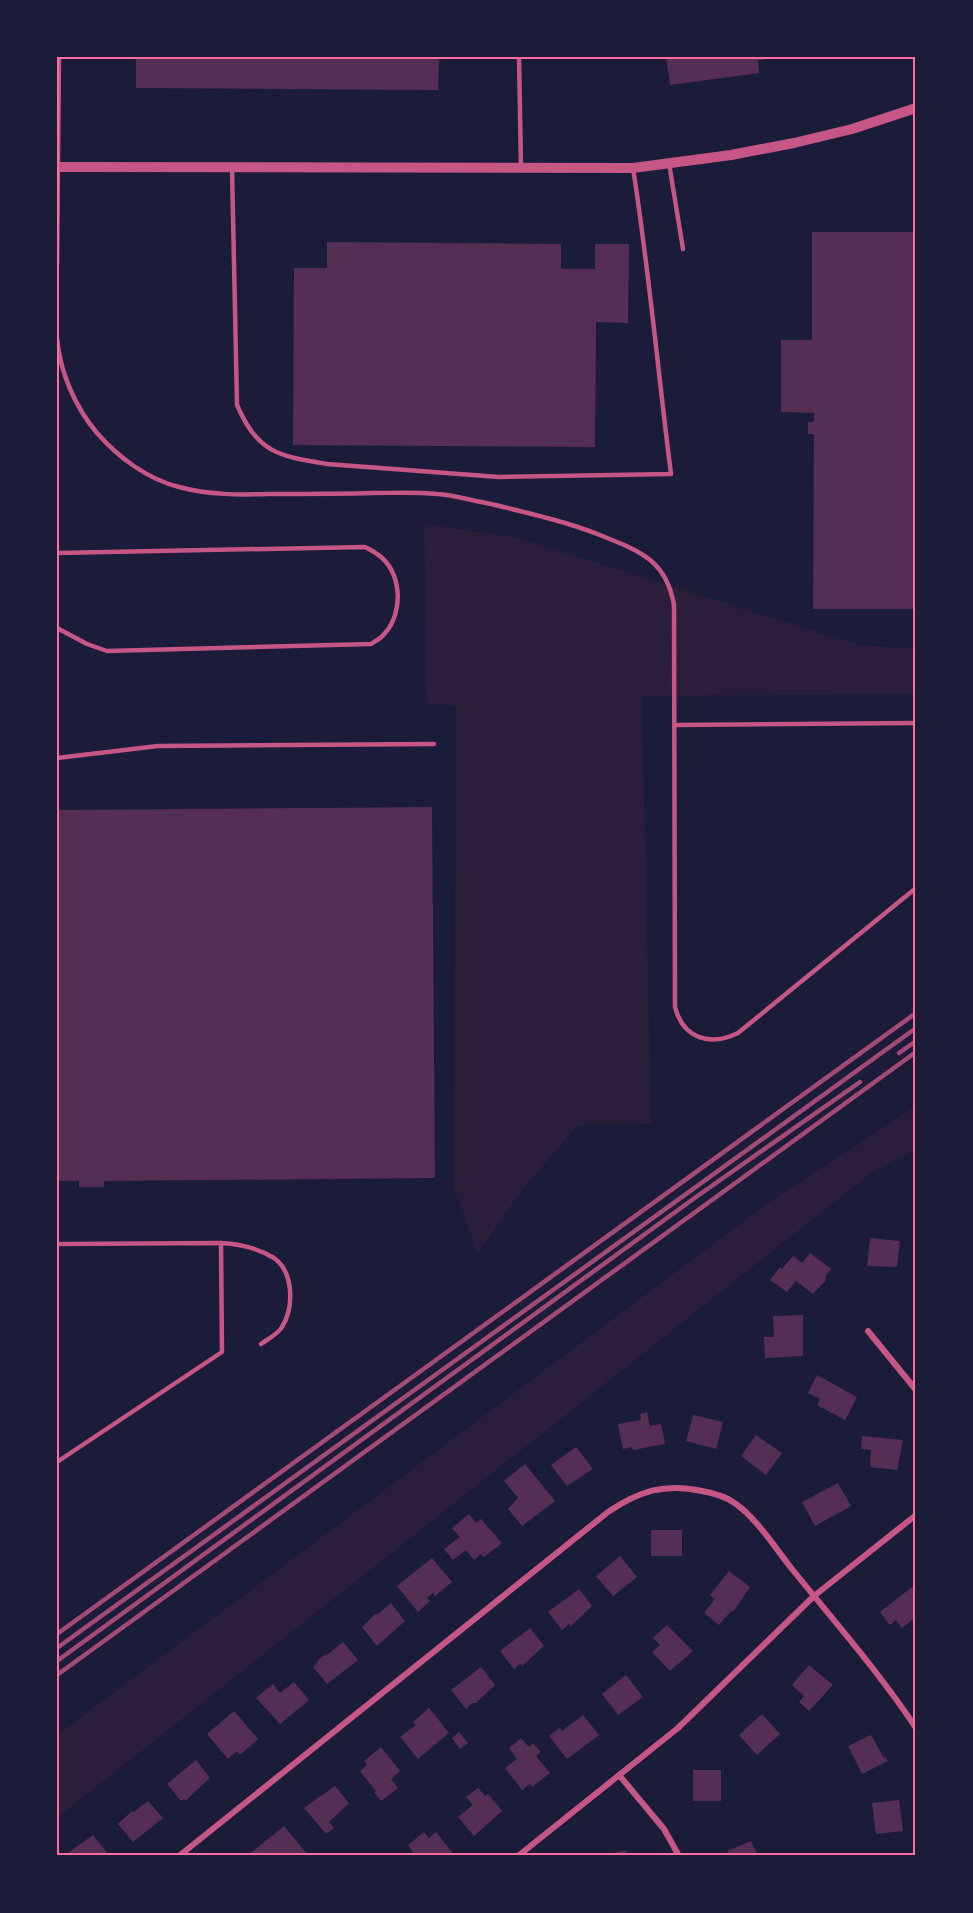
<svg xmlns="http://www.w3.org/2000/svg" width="973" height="1913" font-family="'Golos Text',sans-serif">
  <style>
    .green { fill: #2a1e3b }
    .building { fill: #542f53 }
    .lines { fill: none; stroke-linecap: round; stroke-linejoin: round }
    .service { stroke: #c65784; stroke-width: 4.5 }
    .minor { stroke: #c65784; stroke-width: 6 }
    .tertiary { stroke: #c65784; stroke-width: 10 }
    .rail { stroke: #a44b75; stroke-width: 4.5 }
    .neatline { fill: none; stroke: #ff6b9d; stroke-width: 2 }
  </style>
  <rect width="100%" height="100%" fill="#1b1b3a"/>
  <!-- green -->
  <g class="green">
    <path d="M424 524 518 538 859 645 916 649V694L642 696 651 1124 578 1125 519 1194 478 1254 454 1189 456 705 427 704Z"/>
    <path d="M916 1106V1149L871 1173 57 1818V1735L772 1200Z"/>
  </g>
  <!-- building -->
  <g class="building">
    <path d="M136 57H439L438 90 136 88Z"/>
    <path d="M666 57H764V60H758L759 73 670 85Z"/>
    <path d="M812 232H916V609H813L814 434H808V422H814V413L781 412V340H812Z"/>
    <path d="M327 242 561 244V269H595V244H629L628 323 596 322 595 447 293 445 294 268H327Z"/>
    <path d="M432 807 435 1178 104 1181V1187H79V1181H57V810Z"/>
    <path d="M870 1238 900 1241 897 1267 867 1266Z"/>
    <path d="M810 1253 831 1269 826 1276 825 1281 813 1294 796 1281 787 1292 770 1280 780 1267 782 1269 793 1256 802 1263Z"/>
    <path d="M803 1315V1356L765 1358 764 1337H774L773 1316Z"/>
    <path d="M817 1375 857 1397 845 1420 817 1405 820 1399 808 1393Z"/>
    <path d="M647 1412 650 1426 661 1424 665 1444 633 1450 632 1447 623 1449 618 1424 641 1420 640 1414Z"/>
    <path d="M693 1415 723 1422 716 1449 686 1441Z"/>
    <path d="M756 1435 782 1453 766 1475 741 1456Z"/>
    <path d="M862 1436 903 1440 897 1470 870 1467 871 1450 861 1449Z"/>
    <path d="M576 1447 593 1469 567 1486 551 1465Z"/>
    <path d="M525 1464 555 1501 522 1526 508 1509 518 1498 504 1481Z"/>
    <path d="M838 1483 851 1506 815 1526 802 1502Z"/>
    <path d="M469 1514 476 1523 481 1519 502 1543 484 1557 481 1554 474 1560 466 1550 453 1560 444 1549 460 1537 452 1528Z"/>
    <rect x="651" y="1530" width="31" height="26"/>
    <path d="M620 1556 637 1577 613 1596 596 1576Z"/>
    <path d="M432 1558 452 1582 435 1596 433 1593 427 1598 430 1601 418 1612 397 1586Z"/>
    <path d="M729 1571 750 1587 733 1612 731 1611 719 1625 704 1613 715 1599 710 1595Z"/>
    <path d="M916 1584V1617L902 1628 896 1620 890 1625 880 1612Z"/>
    <path d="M579 1589 592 1606 571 1626 569 1624 562 1630 548 1612Z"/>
    <path d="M391 1603 405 1621 377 1646 362 1627 376 1613 377 1615Z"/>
    <path d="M667 1625 693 1651 670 1671 652 1652 660 1645 653 1638Z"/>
    <path d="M530 1628 544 1646 522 1666 520 1664 514 1669 500 1651Z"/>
    <path d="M343 1642 358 1660 327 1684 313 1667 319 1661 318 1660 326 1654 327 1655Z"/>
    <path d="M809 1665 833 1685 809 1711 799 1702 804 1696 792 1685Z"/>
    <path d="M481 1667 495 1685 476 1703H472L466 1709 451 1690Z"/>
    <path d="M626 1675 643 1697 618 1715 602 1694Z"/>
    <path d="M294 1682 309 1700 280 1724 256 1698 273 1684 280 1693Z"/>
    <path d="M429 1708 449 1733 418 1759 400 1737 416 1725 413 1722Z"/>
    <path d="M234 1711 258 1739 240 1755 237 1751 228 1759 207 1734Z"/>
    <path d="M762 1714 780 1734 757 1755 739 1735Z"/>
    <path d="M583 1715 599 1735 567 1759 549 1736 559 1728 562 1731Z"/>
    <path d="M459 1732 468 1743 460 1749 452 1738Z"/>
    <path d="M871 1735 884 1758 885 1757 888 1761 862 1774 848 1746Z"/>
    <path d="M521 1738 529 1747 533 1743 541 1752 536 1756 550 1773 532 1787 530 1784 522 1790 505 1768 517 1759 509 1748Z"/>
    <path d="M381 1747 400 1771 391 1779 398 1788 381 1801 374 1792 376 1791 360 1771 367 1765 364 1761Z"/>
    <path d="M196 1760 210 1778 185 1801 184 1799 181 1801 167 1784Z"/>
    <rect x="693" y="1770" width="28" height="31"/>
    <path d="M335 1786 349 1803 329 1822 334 1828 326 1834 304 1808Z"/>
    <path d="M478 1788 485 1796 488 1794 502 1811 474 1836 458 1817 473 1805 466 1797Z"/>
    <path d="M899 1800 903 1831 876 1834 872 1803Z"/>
    <path d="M148 1801 163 1818 133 1842 118 1824 132 1811 134 1812Z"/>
    <path d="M284 1826 309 1856H247Z"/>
    <path d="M424 1832 429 1838 436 1832 453 1853 449 1856H408L413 1852 408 1845Z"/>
    <path d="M93 1835 109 1855 70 1856 68 1853Z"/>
    <path d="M751 1841 758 1856H729L727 1851Z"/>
    <path d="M626 1850 627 1856H606L605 1855Z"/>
  </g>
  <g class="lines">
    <!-- service -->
    <g class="service">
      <path d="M519 57 521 168"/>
      <path d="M669 163 683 249"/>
      <path d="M232 168 237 405C258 453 278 456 327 464L499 477 671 474C658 372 649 270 633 168"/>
      <path d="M57 264 59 57"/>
      <path d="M57 338C60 372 75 407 97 433 118 457 147 479 179 487 209 495 239 495 269 494 304 494 339 494 374 493 395 493 416 492 437 494 455 495 473 501 491 504 528 513 564 521 600 535 639 551 666 559 674 605L675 1007C683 1038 709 1047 738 1033L916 888"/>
      <path d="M57 553 365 547C369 549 373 551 377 554 402 570 404 612 385 633 382 638 375 641 371 644L107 651 87 644 57 628"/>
      <path d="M674 725 916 723"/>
      <path d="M57 758 158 746 434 744"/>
      <path d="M221 1243C240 1244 258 1248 274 1258 294 1272 294 1308 282 1327 278 1334 268 1339 261 1344"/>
      <path d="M57 1244 221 1243 222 1352 57 1462"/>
    </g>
    <!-- minor -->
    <g class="minor">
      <path d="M868 1331 916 1390"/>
      <path d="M619 1775 664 1829 679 1856"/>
      <path d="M179 1856 608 1512C639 1491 664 1483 702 1491 713 1493 727 1497 736 1504 757 1519 776 1549 792 1569 834 1621 879 1672 916 1728"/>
      <path d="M518 1856 678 1728 814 1596 916 1515"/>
    </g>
    <!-- tertiary -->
    <path class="tertiary" d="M57 167 633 168 731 155 794 143 852 129 916 108"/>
    <!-- rail -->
    <g class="rail">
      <path d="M899 1053 916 1041"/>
      <path d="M57 1634 916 1013"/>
      <path d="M57 1648 916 1028"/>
      <path d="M57 1661 696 1197 860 1082"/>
      <path d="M57 1675 916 1052"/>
    </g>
  </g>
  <!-- border -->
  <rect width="973" height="1913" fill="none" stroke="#1b1b3a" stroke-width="117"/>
  <rect x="58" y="58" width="856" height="1796" class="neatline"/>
</svg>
